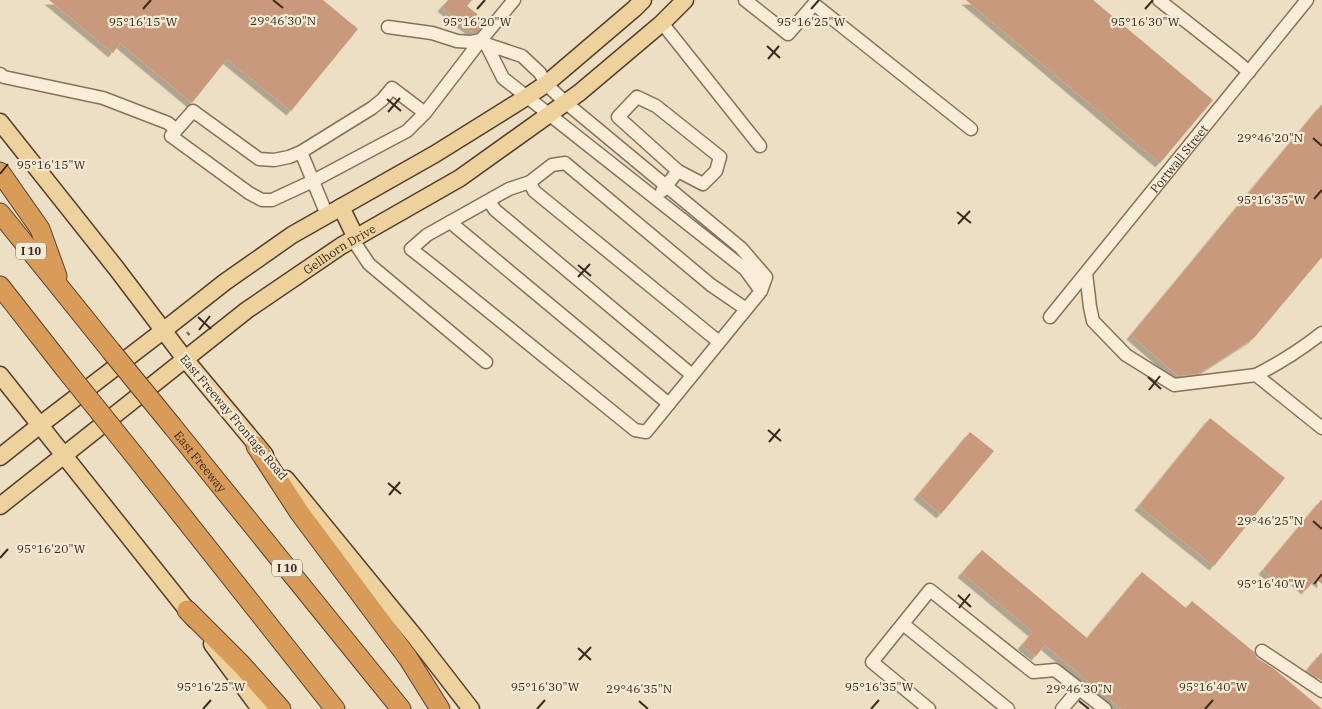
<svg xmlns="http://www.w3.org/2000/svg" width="1322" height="709" font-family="'IBM Plex Serif',serif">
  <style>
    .building { fill: #c9997b; filter: url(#shadow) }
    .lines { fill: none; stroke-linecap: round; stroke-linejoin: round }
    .minor-casing { stroke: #87715b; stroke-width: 15 }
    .major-casing { stroke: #543f2f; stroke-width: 19 }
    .highway-casing { stroke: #543f2f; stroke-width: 21 }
    .path { stroke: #87715b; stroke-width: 2.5; stroke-dasharray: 4 2.5; stroke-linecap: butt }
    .minor { stroke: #f8edd7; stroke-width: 12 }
    .major { stroke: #eed29d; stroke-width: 16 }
    .highway { stroke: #d99c58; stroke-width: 19 }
    .highway-bridge-casing { stroke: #543f2f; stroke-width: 21; stroke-linecap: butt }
    .highway-bridge { stroke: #d99c58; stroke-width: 19 }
    .ticks { fill: none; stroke: #372a1f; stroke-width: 2 }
    .labels { text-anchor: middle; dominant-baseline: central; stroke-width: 4.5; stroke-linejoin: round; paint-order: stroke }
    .shield { fill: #f4ead3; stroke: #706455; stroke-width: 1 }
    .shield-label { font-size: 11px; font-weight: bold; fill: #372a1f }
    .street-label { font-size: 12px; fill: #372a1f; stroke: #f4ead3 }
    .ticks-label { font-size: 12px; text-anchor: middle; fill: #372a1f; stroke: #f4ead3; stroke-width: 4.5; stroke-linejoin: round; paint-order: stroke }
  </style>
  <defs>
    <filter id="shadow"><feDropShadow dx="-4.5" dy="4.5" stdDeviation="0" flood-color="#0004"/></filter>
  </defs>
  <rect width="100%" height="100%" fill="#eddfc4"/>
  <!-- building -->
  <g class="building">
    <path d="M49 0H323L358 29 291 111 227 59 192 103 120 43 113 53Z"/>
    <path d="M448 0H472L467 6 486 21 477 33H474L442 7Z"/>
    <path d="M966 0H1093L1213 100 1160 163Z"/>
    <path d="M1322 104V257L1254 338 1198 374 1178 376 1131 335Z"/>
    <path d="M1210 418 1285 478 1214 566 1139 506Z"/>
    <path d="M970 432 994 451 941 514 918 495Z"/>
    <path d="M1322 499V584L1315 579 1306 590 1289 575 1281 584 1263 570Z"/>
    <path d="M982 550 1087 638 1142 572 1186 608 1192 601 1254 652 1257 658 1273 668 1322 709H1121L1045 645 1036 656 1022 645 1033 632 962 573Z"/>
    <path d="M1322 652V681L1307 670Z"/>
  </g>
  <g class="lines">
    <!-- minor casing -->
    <g class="minor-casing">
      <g id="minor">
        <path d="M745 0 788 34 814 4 971 129"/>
        <path d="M1159 0 1235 60 1249 72"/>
        <path d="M662 23 760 146"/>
        <path d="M388 27 432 33 457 41 471 42 481 40 484 42"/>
        <path d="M0 74 4 77 103 98 168 123 176 130"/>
        <path d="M425 113 392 88 382 100 372 108 301 152 289 157 274 160 259 159 193 111 171 136 249 193 262 200H272L313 181 407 131 425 113 481 40 514 0"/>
        <path d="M301 152 327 215"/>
        <path d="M530 182 534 191 719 342"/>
        <path d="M662 191 678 171 618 117 637 97 656 106 720 157 716 171 703 184 678 171"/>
        <path d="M489 201 495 210 692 375"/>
        <path d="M450 222 669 404"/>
        <path d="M353 240 369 264 486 362"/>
        <path d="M1086 273 1090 307 1093 321 1126 355 1174 385 1256 375 1322 428"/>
        <path d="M746 309 711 285 565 163 552 165 530 182 509 189 427 235 411 249 434 267 635 430 646 432 761 291 745 269 503 78 486 44 522 56 540 73 546 84 565 102 741 248 766 277 761 291"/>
        <path id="s1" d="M1050 317 1307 0"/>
        <path d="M1256 375C1282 362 1299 351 1322 333"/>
        <path d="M903 624 1008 709"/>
        <path d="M1262 651 1322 691"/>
        <path d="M929 709 872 662 930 590 1033 672 1055 670 1105 709"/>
        <path d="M1062 709 1079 689"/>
      </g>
    </g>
    <!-- major casing -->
    <g class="major-casing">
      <g id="major">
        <path d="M0 122 116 268 185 359 265 455"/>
        <path d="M341 207 356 238"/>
        <path d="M0 375 195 620"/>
        <path d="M0 457 40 425 164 330 225 282 292 235 435 154 528 96 546 84 634 9 643 0"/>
        <path d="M286 479 416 638 471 709"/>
        <path id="s2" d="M0 506 247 310 341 246 460 178 579 93 662 23 685 0"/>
        <path d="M212 644 260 709"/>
      </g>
    </g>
    <!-- highway casing -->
    <g class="highway-casing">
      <g id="highway">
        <path d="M0 172 40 229 57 276"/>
        <path d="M0 213 111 351"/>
        <path d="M0 286 65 369"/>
        <path id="s3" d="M173 427 401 709"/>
        <path d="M256 446 299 512 408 658 440 709"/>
        <path d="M134 455 335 709"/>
        <path d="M187 610 241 664 281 709"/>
      </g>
    </g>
    <!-- path -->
    <path class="path" d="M187 332 191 337"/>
    <!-- minor -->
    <use href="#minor" class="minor"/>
    <!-- major -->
    <use href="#major" class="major"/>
    <!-- highway -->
    <use href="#highway" class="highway"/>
    <!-- highway-bridge casing -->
    <g class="highway-bridge-casing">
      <g id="highway-bridge">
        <path d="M111 351 173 427"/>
        <path d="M65 369 134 455"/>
      </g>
    </g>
    <!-- highway-bridge -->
    <use href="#highway-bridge" class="highway-bridge"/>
  </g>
  <!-- ticks -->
  <path class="ticks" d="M273 0 283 8M143 9 151 0M477 9 485 0M811 9 819 0M1145 9 1153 0M767 46 780 58M768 59 779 46M387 99 401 111M388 112 400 98M1313 138 1322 146M0 174 8 164M1314 199 1322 190M957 212 971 223M958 224 970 211M578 265 591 276M578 277 590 264M198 317 211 329M199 330 210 316M1148 377 1161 389M1149 390 1160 376M768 430 781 441M769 442 780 429M388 483 401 494M389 495 400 482M1313 521 1322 529M0 558 8 549M1314 584 1322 574M958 595 971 607M959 608 970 594M578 648 591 660M579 660 591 647M639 701 648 709M1079 701 1089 709M203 709 211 700M537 709 545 700M871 709 879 700M1205 709 1213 700"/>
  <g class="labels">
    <!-- shield labels -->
    <g class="shield">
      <rect x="16" y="242.5" width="30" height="17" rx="4"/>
      <rect x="272" y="559.5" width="30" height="17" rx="4"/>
    </g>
    <g class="shield-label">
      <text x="31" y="251">I 10</text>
      <text x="287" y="568">I 10</text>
    </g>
    <!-- street labels -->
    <g class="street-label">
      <text stroke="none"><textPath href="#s1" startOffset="204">Portwall Street</textPath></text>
      <text stroke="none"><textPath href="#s2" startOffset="426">Gellhorn Drive</textPath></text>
      <text transform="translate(234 417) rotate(50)">East Freeway Frontage Road</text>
      <text stroke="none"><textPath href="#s3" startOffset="44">East Freeway</textPath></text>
    </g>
  </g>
  <g class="ticks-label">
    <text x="283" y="25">29°46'30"N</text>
    <text x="143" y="26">95°16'15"W</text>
    <text x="477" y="26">95°16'20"W</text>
    <text x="811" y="26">95°16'25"W</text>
    <text x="1145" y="26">95°16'30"W</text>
    <text x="1270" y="142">29°46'20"N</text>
    <text x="51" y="169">95°16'15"W</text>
    <text x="1271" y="204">95°16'35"W</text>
    <text x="1270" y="525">29°46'25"N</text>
    <text x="51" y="553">95°16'20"W</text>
    <text x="1271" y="588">95°16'40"W</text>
    <text x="211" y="691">95°16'25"W</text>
    <text x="545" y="691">95°16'30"W</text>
    <text x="879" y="691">95°16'35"W</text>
    <text x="1213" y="691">95°16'40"W</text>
    <text x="639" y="693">29°46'35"N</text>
    <text x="1079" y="693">29°46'30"N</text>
  </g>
</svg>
